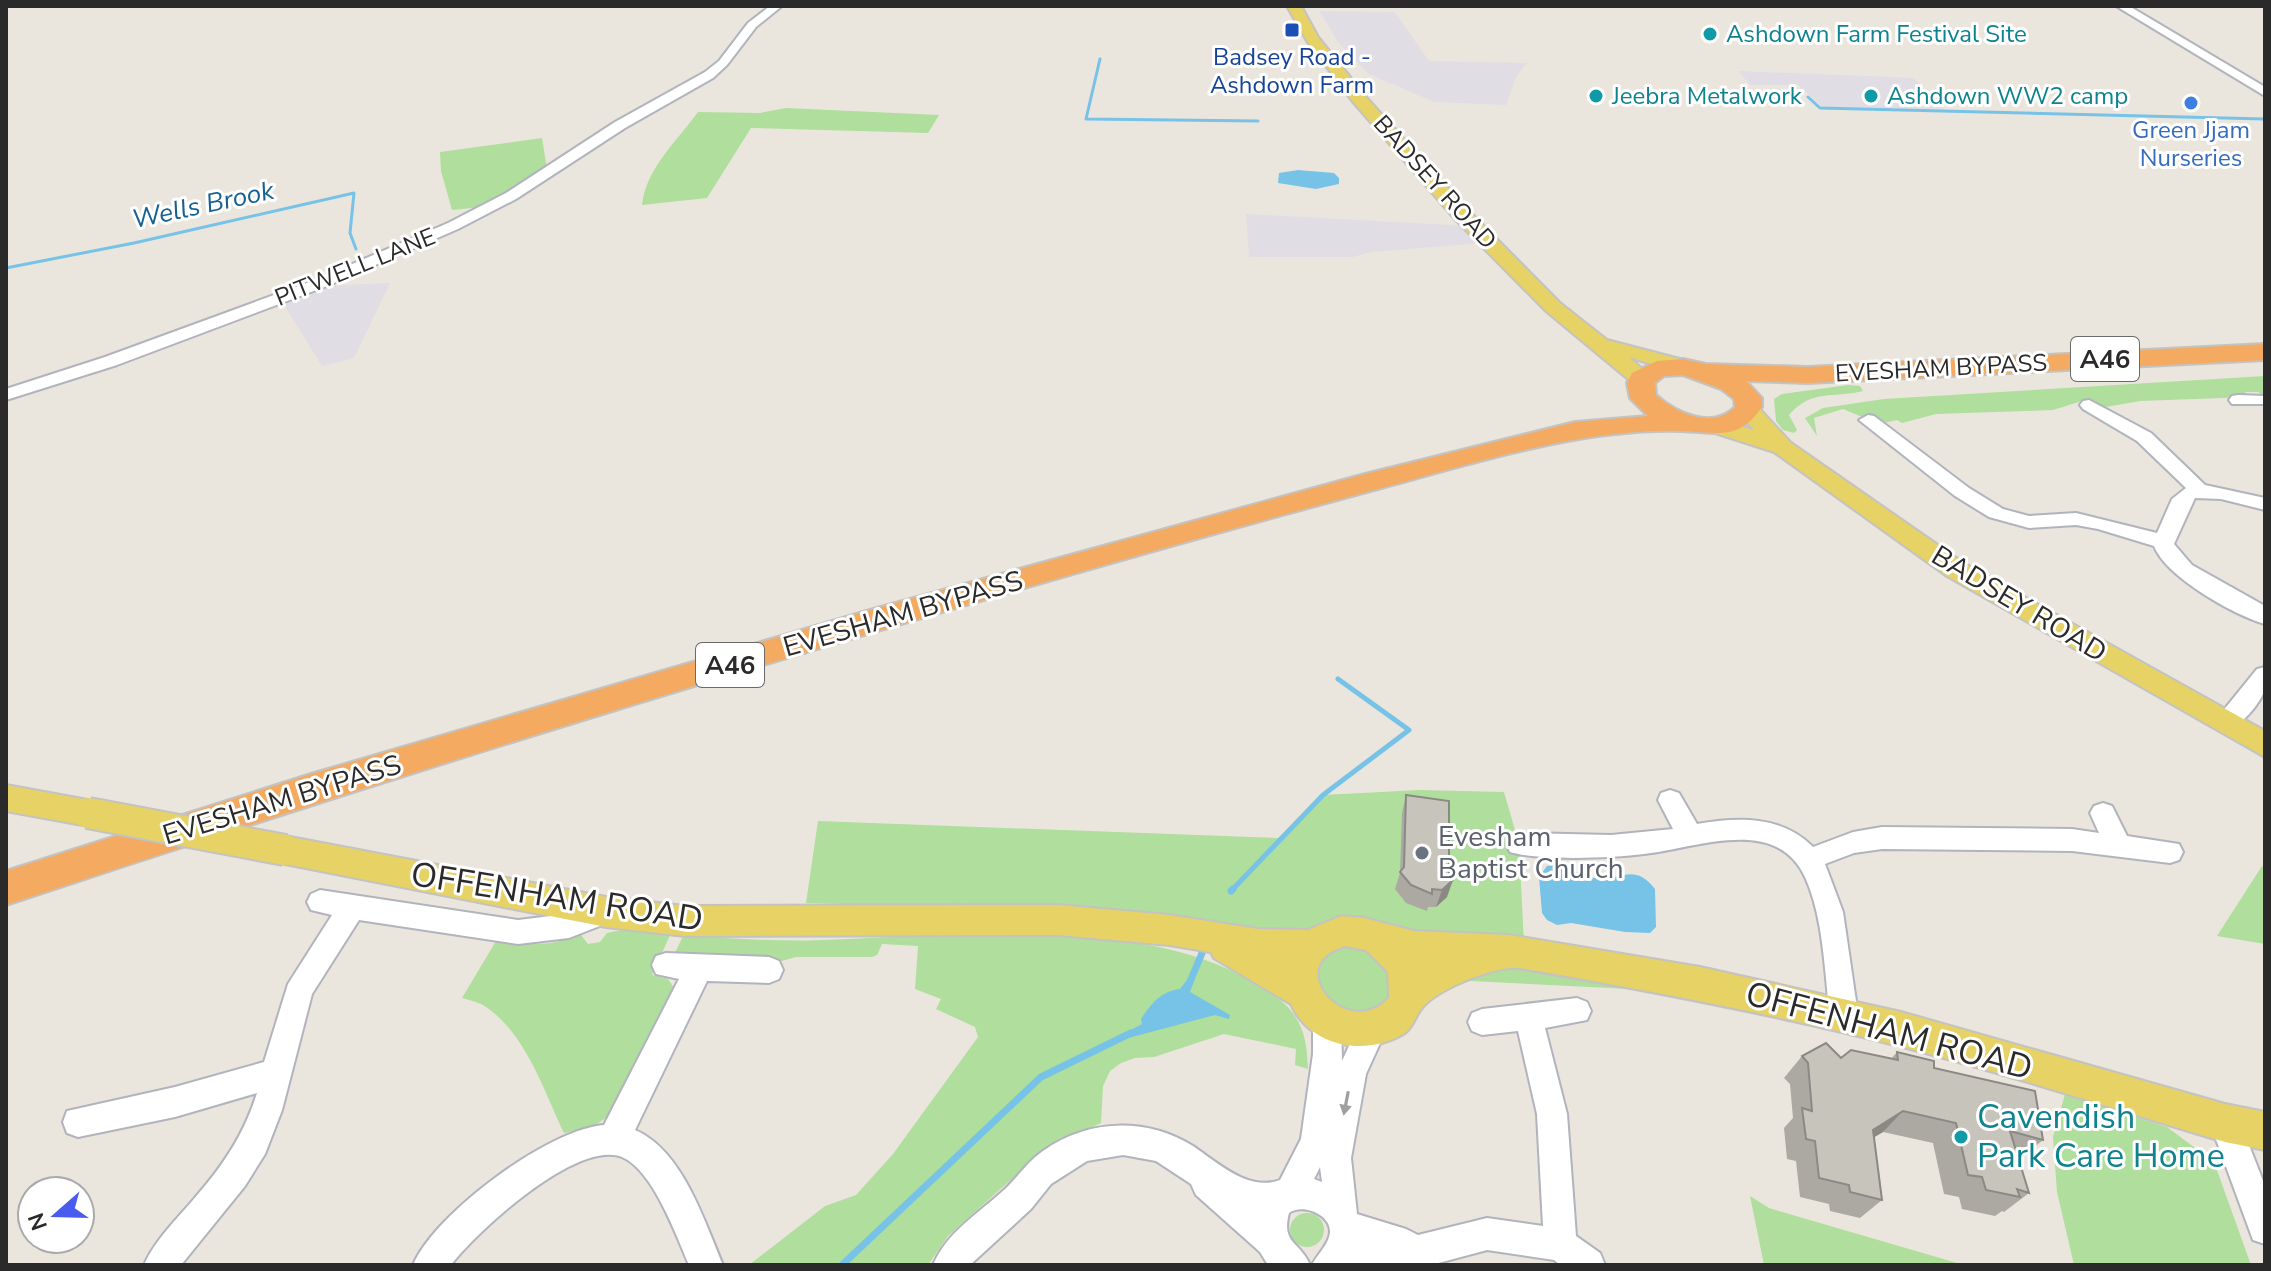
<svg xmlns="http://www.w3.org/2000/svg" width="2271" height="1271" font-family="'Nunito Sans',sans-serif">
  <style>
    .industrial { fill: #e0dde4 }
    .green { fill: #afde9d }
    .water { fill: #77c2e7 }
    .lines { fill: none; stroke-linecap: round; stroke-linejoin: round }
    .stream-far2 { stroke: #77c2e7; stroke-width: 3 }
    .stream-far1 { stroke: #77c2e7; stroke-width: 5 }
    .stream { stroke: #77c2e7; stroke-width: 7 }
    .minor-casing { stroke: #b1b3bd; stroke-width: 4 }
    .major-casing { stroke: #c3c3c3; stroke-width: 4 }
    .highway-casing { stroke: #c3c3c3; stroke-width: 4 }
    .minor { fill: #fff; fill-rule: evenodd }
    .major { fill: #e7d266; fill-rule: evenodd }
    .highway { fill: #f4aa60; fill-rule: evenodd }
    .major-bridge-casing { stroke: #c3c3c3; stroke-width: 34; stroke-linecap: butt }
    .major-bridge { stroke: #e7d266; stroke-width: 30 }
    .wall { fill: #aba9a2 }
    .shaded-wall { fill: #8b8984 }
    .building { fill: #c7c4bc; stroke: #8b8984; stroke-width: 2 }
    .oneway { fill: #9f9f9f }
    .transit-dot { fill: #1a4fb4; stroke: #fff; stroke-width: 3 }
    .culture-dot { fill: #0f9aa8; stroke: #fff; stroke-width: 3 }
    .shop-dot { fill: #3f7fe0; stroke: #fff; stroke-width: 3 }
    .worship-dot { fill: #6b7280; stroke: #fff; stroke-width: 3 }
    .labels { text-anchor: middle; dominant-baseline: central; stroke-width: 6; stroke-linejoin: round; paint-order: stroke }
    .far-culture-label { font-size: 24px; fill: #0d838f; stroke: #fff; text-anchor: start }
    .far-transit-label { font-size: 24px; fill: #164399; stroke: #fff }
    .far-shop-label { font-size: 24px; fill: #366cbe; stroke: #fff }
    .far-street-label { font-size: 24px; fill: #2a2a2a; stroke: #fff }
    .far-water-label { font-size: 26px; font-style: italic; fill: #166093; stroke: #fff }
    .shield { fill: #fff; stroke: #6a6a6a; stroke-width: 2 }
    .shield-label { font-size: 26px; font-weight: bold; fill: #2a2a2a }
    .street-label { font-size: 28px; fill: #2a2a2a; stroke: #fff }
    .worship-label { font-size: 28px; fill: #5b616d; stroke: #fff; text-anchor: start }
    .near-street-label { font-size: 34px; fill: #2a2a2a; stroke: #fff }
    .near-culture-label { font-size: 34px; fill: #0d838f; stroke: #fff; text-anchor: start }
  </style>
  <rect width="100%" height="100%" fill="#ebe6dd"/>
  <!-- industrial -->
  <g class="industrial">
    <path d="M1319 11 1395 12 1429 61 1527 63 1516 77 1506 105 1434 102 1369 74 1338 42Z"/>
    <path d="M1738 71 1914 78 1943 109 1822 107 1798 85H1750Z"/>
    <path d="M1246 214 1469 226 1484 243 1371 252 1353 257H1249Z"/>
    <path d="M390 283 354 358 322 366 282 302 321 286Z"/>
  </g>
  <!-- green -->
  <g class="green">
    <path d="M786 108 939 115 928 133 751 128 707 198 642 205C646 168 678 140 698 112L760 113Z"/>
    <path d="M542 138 547 169 482 207 452 210 441 171 440 152Z"/>
    <path d="M2265 376V398L2258 392H2245L2249 397 2140 401 2100 408 2085 400 2053 410 1936 414 1902 423 1897 420 1879 424 1843 409 1814 418 1817 436 1805 418 1823 408 1884 399Z"/>
    <path d="M1848 385 1860 386 1863 391C1832 399 1813 388 1789 415L1797 430 1794 433 1783 430 1776 421 1774 399 1782 394Z"/>
    <path d="M1419 790 1504 792 1519 844 1524 944 1327 922 1298 934 1045 910 806 903 818 821 1278 838 1323 795Z"/>
    <path d="M2262 866 2265 869V944L2217 936Z"/>
    <path d="M621 930 671 933 652 975 668 979 674 988 607 1117 594 1126 564 1133C544 1091 526 1034 486 1007 479 1002 469 1000 462 998L496 941C516 943 536 946 556 942 565 940 571 935 581 935L588 944 600 942 607 933Z"/>
    <path d="M683 936C730 938 777 942 823 940 951 936 1142 915 1253 982 1268 991 1285 1001 1295 1016 1306 1033 1307 1050 1308 1069L1295 1065 1296 1049 1224 1034 1154 1057 1135 1058 1121 1063 1110 1071 1103 1086 1101 1123 1052 1146 1026 1166 948 1236 928 1265H749L825 1206 856 1195 893 1154 978 1037 975 1027 936 1009 941 999 915 989 918 946 882 944 877 955 872 957H796L778 962 674 955Z"/>
    <path d="M1357 942 1392 967 1391 1003 1358 1019 1320 1001 1312 963 1319 953Z"/>
    <path d="M1535 967 1689 992 1451 980 1491 969Z"/>
    <path d="M2065 1094 2167 1127 2214 1162 2251 1265H2074L2057 1192 2053 1137Z"/>
    <path d="M1750 1196 1769 1208 1964 1265H1764Z"/>
    <circle cx="1307" cy="1230" r="17"/>
  </g>
  <!-- water -->
  <g class="water">
    <path d="M1298 170 1334 173 1339 178V184L1316 189 1278 183 1279 173Z"/>
    <path d="M1556 865C1570 866 1580 876 1594 878 1619 884 1632 860 1655 889L1656 927 1650 933 1625 932 1571 923 1557 925 1547 920 1542 913 1539 877 1547 866Z"/>
    <path d="M1187 980 1194 981 1190 992 1230 1015 1229 1019 1215 1015 1128 1038 1125 1033 1142 1024 1141 1019C1151 1004 1161 991 1180 989Z"/>
  </g>
  <g class="lines">
    <!-- stream-far2 -->
    <g class="stream-far2">
      <path d="M1100 59 1086 119 1258 121"/>
      <path d="M1808 97 1820 108 2265 119"/>
      <path d="M6 268 134 243 354 193 350 233 356 249"/>
    </g>
    <!-- stream-far1 -->
    <path class="stream-far1" d="M1231 891 1323 795 1409 730 1338 679"/>
    <!-- stream -->
    <g class="stream">
      <path d="M1231 891 1233 889"/>
      <path d="M1189 984 1205 946"/>
      <path d="M842 1265 1041 1077 1131 1033"/>
    </g>
    <!-- minor casing -->
    <g class="minor-casing">
      <g id="minor">
        <path d="M770 6H782L756 27 727 65 713 78 625 128 516 199 458 229 327 286 117 365 6 400V389L105 357 315 280 448 223 506 193 615 122 705 72 719 61 748 23Z"/>
        <path d="M2116 6H2129L2265 87V96Z"/>
        <path d="M2238 395 2265 396V404H2232L2229 400 2232 396Z"/>
        <path d="M2089 400 2151 433 2205 485 2265 498V510L2221 499 2195 498 2174 544 2192 565 2265 606V624C2234 615 2166 577 2154 546L2098 529 2076 525 2029 528 1989 517 1955 496 1859 420 1868 415 1874 416 1969 488 2003 509 2029 516 2076 513 2157 533 2172 499 2186 488 2137 441 2083 409 2080 405 2083 401Z"/>
        <path d="M2265 667C2265 674 2267 686 2264 692 2257 708 2234 735 2218 729L2214 723 2218 717 2257 669Z"/>
        <path d="M1670 790 1679 793 1697 824C1737 817 1782 815 1813 847L1853 832 1882 827 2072 829 2099 833 2090 813 2094 806 2103 803 2112 806 2127 836 2179 844 2183 852 2179 860 2170 863 2072 851 1882 849 1854 853 1825 864 1843 912 1858 1015 1854 1024 1844 1028 1834 1024 1830 1015C1824 970 1824 919 1805 877 1776 814 1694 849 1644 854 1612 858 1539 861 1510 852L1506 844 1510 836 1519 833 1611 835 1673 829 1658 800 1661 793Z"/>
        <path d="M320 890 518 920 568 914 605 900 615 904 618 912 615 920 569 938 518 944 359 920 312 994 282 1110 265 1154 245 1186 181 1265H144C155 1240 176 1220 193 1200 222 1167 244 1135 257 1093L175 1117 78 1137 67 1133 63 1122 67 1111 175 1087 264 1062 288 984 332 915 311 910 307 902 311 894Z"/>
        <path d="M666 953 769 957 779 961 783 970 779 979 769 983 707 981 635 1130C682 1150 704 1220 723 1265H689C676 1235 653 1170 622 1157 577 1139 476 1232 451 1265H413C435 1213 549 1129 604 1125L679 979 656 974 652 965 656 956Z"/>
        <path d="M1577 998 1587 1002 1591 1011 1587 1020 1545 1028 1567 1114 1576 1236 1600 1253 1605 1265H1560L1554 1260 1487 1250 1431 1265H1312C1317 1255 1326 1247 1329 1237 1336 1217 1304 1202 1289 1213 1281 1244 1300 1241 1310 1265H1268L1260 1252 1196 1195 1191 1184 1156 1161 1123 1155 1087 1161 1051 1184 1031 1209 970 1265H933C947 1232 979 1213 1004 1190 1018 1177 1027 1162 1043 1151 1088 1119 1146 1117 1193 1146 1217 1162 1248 1192 1280 1180L1301 1139 1313 1054V1021L1317 1012 1327 1008 1337 1012 1341 1021 1342 1061 1361 1020 1371 1016 1381 1020 1386 1030 1366 1074 1351 1158 1357 1214 1406 1229 1418 1235 1487 1218 1543 1226 1537 1114 1518 1031 1482 1035 1472 1031 1468 1022 1472 1013 1482 1009ZM1320 1167 1322 1182 1314 1179Z"/>
        <path d="M2225 1108 2236 1112 2265 1186V1244L2253 1240 2210 1123 2214 1112Z"/>
      </g>
    </g>
    <!-- major casing -->
    <g class="major-casing">
      <g id="major">
        <path d="M1287 6H1301L1318 37 1366 97 1468 210 1560 303 1607 340 1691 362 1694 367 1691 372 1683 374 1629 357 1653 379 1650 384H1634L1546 311 1454 218 1354 103 1307 41Z"/>
        <path d="M1747 402 1755 404 1791 443 1965 564 2265 731V757L1947 576 1774 452 1706 430 1702 425 1706 420 1714 418 1754 430 1736 409 1739 404Z"/>
        <path d="M6 785 88 800 99 804 104 813 99 822 88 826 6 811Z"/>
        <path d="M285 836 606 897 685 906 1058 905 1169 915 1258 929 1308 930 1341 916 1364 918 1414 931 1509 935 1700 967 1901 1012 2225 1104 2265 1112V1150L2225 1142C2117 1110 2009 1074 1899 1046 1774 1014 1647 990 1519 968 1497 965 1437 989 1422 1008 1415 1016 1414 1026 1405 1033 1366 1057 1311 1048 1291 1004L1214 958 1211 952 1169 945 1058 935 685 936 606 927 285 864 273 860 269 850 273 840ZM1344 946 1366 950 1388 972 1389 998C1351 1038 1295 981 1327 955 1331 951 1339 949 1344 946Z"/>
      </g>
    </g>
    <!-- highway casing -->
    <g class="highway-casing">
      <path id="highway" d="M2265 344V360L1808 383 1746 381 1762 398V407C1738 442 1717 432 1681 431 1580 428 1471 464 1374 490 914 615 458 755 6 905V871L311 774 870 610 1365 474 1575 422 1648 416 1630 398 1627 383 1632 373 1657 361 1683 359 1706 364 1808 367ZM1683 375 1721 389 1734 399 1735 407C1713 430 1676 413 1656 395L1655 383 1664 376Z"/>
    </g>
    <!-- minor -->
    <use href="#minor" class="minor"/>
    <!-- major -->
    <use href="#major" class="major"/>
    <!-- highway -->
    <use href="#highway" class="highway"/>
    <!-- major-bridge casing -->
    <g class="major-bridge-casing">
      <path id="major-bridge" d="M88 813 285 850"/>
    </g>
    <!-- major-bridge -->
    <use href="#major-bridge" class="major-bridge"/>
  </g>
  <!-- wall -->
  <g class="wall">
    <path d="M1406 795 1447 897 1436 907H1428L1427 911 1406 903 1395 889 1400 873 1402 813Z"/>
    <path d="M1897 1052 1934 1068 2043 1140 2019 1159 2029 1193 2004 1212 2002 1211 1995 1216 1962 1209 1959 1197 1944 1194 1933 1143 1883 1132 1874 1137 1882 1200 1860 1218 1830 1211 1829 1204 1800 1197 1796 1161 1787 1159 1784 1128 1793 1118 1790 1084 1784 1078 1802 1056 1891 1059Z"/>
  </g>
  <!-- shaded-wall -->
  <g class="shaded-wall">
    <path d="M1453 880 1447 897 1436 907 1442 890Z"/>
    <path d="M1903 1111 1883 1132 1853 1150 1873 1130Z"/>
  </g>
  <!-- building -->
  <g class="building">
    <path d="M1406 795 1449 801V875L1453 880 1442 890 1432 889V894L1411 885 1400 872 1404 867Z"/>
    <path d="M1826 1043 1841 1058 1851 1050 1898 1060 1897 1052 1934 1061V1068L2035 1091 2043 1140 2010 1131 2029 1193 2017 1189 2020 1197 1986 1190 1982 1177 1968 1175 1956 1123 1903 1111 1873 1130 1882 1200 1850 1192 1849 1185 1819 1178 1815 1141 1806 1139 1802 1108 1812 1111 1808 1063 1802 1056Z"/>
  </g>
  <!-- one-way arrows -->
  <defs><path id="oneway-solid" d="M-6-.8H1V-3.2L6.5 0L1 3.2V.8H-6Z" transform="scale(2)"/></defs>
  <use class="oneway" href="#oneway-solid" transform="translate(1346 1103) rotate(101)"/>
  <!-- markers -->
  <rect class="transit-dot" x="1284" y="22" width="16" height="16" rx="4"/>
  <g class="culture-dot">
    <circle cx="1710" cy="34" r="8"/>
    <circle cx="1596" cy="96" r="8"/>
    <circle cx="1871" cy="96" r="8"/>
    <circle cx="1961" cy="1137" r="8"/>
  </g>
  <circle class="shop-dot" cx="2191" cy="103" r="8"/>
  <circle class="worship-dot" cx="1422" cy="853" r="8"/>
  <g class="labels">
    <!-- far-culture labels -->
    <g class="far-culture-label">
      <text x="1726" y="34">Ashdown Farm Festival Site</text>
      <text x="1612" y="96">Jeebra Metalwork</text>
      <text x="1887" y="96">Ashdown WW2 camp</text>
    </g>
    <!-- far-transit labels -->
    <g class="far-transit-label">
      <text x="1292" y="57">Badsey Road -<tspan x="1292" dy="28">Ashdown Farm</tspan></text>
    </g>
    <!-- far-shop labels -->
    <g class="far-shop-label">
      <text x="2191" y="130">Green Jjam<tspan x="2191" dy="28">Nurseries</tspan></text>
    </g>
    <!-- far-street labels -->
    <g class="far-street-label">
      <text transform="translate(1435 182) rotate(48)">BADSEY ROAD</text>
      <text transform="translate(355 267) rotate(-22)">PITWELL LANE</text>
      <text transform="translate(1941 368) rotate(-3)">EVESHAM BYPASS</text>
    </g>
    <!-- far-water labels -->
    <g class="far-water-label">
      <text transform="translate(203 205) rotate(-12)">Wells Brook</text>
    </g>
    <!-- shield labels -->
    <g class="shield">
      <rect x="2071" y="337" width="68" height="44" rx="6"/>
      <rect x="696" y="643" width="68" height="44" rx="6"/>
    </g>
    <g class="shield-label">
      <text x="2105" y="359">A46</text>
      <text x="730" y="665">A46</text>
    </g>
    <!-- street labels -->
    <g class="street-label">
      <text transform="translate(2019 604) rotate(31)">BADSEY ROAD</text>
      <text transform="translate(903 614) rotate(-16)">EVESHAM BYPASS</text>
      <text transform="translate(282 800) rotate(-17)">EVESHAM BYPASS</text>
    </g>
    <!-- worship labels -->
    <g class="worship-label">
      <text x="1438" y="837">Evesham<tspan x="1438" dy="32">Baptist Church</tspan></text>
    </g>
    <!-- near-street labels -->
    <g class="near-street-label">
      <text transform="translate(557 897) rotate(9)">OFFENHAM ROAD</text>
      <text transform="translate(1889 1031) rotate(15)">OFFENHAM ROAD</text>
    </g>
    <!-- near-culture labels -->
    <g class="near-culture-label">
      <text x="1977" y="1117">Cavendish<tspan x="1977" dy="39">Park Care Home</tspan></text>
    </g>
  </g>
  <!-- border -->
  <rect width="2271" height="1271" fill="none" stroke="#2a2a2a" stroke-width="16"/>
  <!-- north arrow -->
  <g transform="translate(56 1215) rotate(250)"><circle r="38" fill="#ffffff" stroke="#aaaaaa" stroke-width="2"/>
  <path d="M0-6L14 30L0 20L-14 30Z" fill="#485cee"/>
  <text y="-12" font-size="22" font-weight="bold" text-anchor="middle" fill="#2a2a2a">N</text>
  </g>
</svg>
